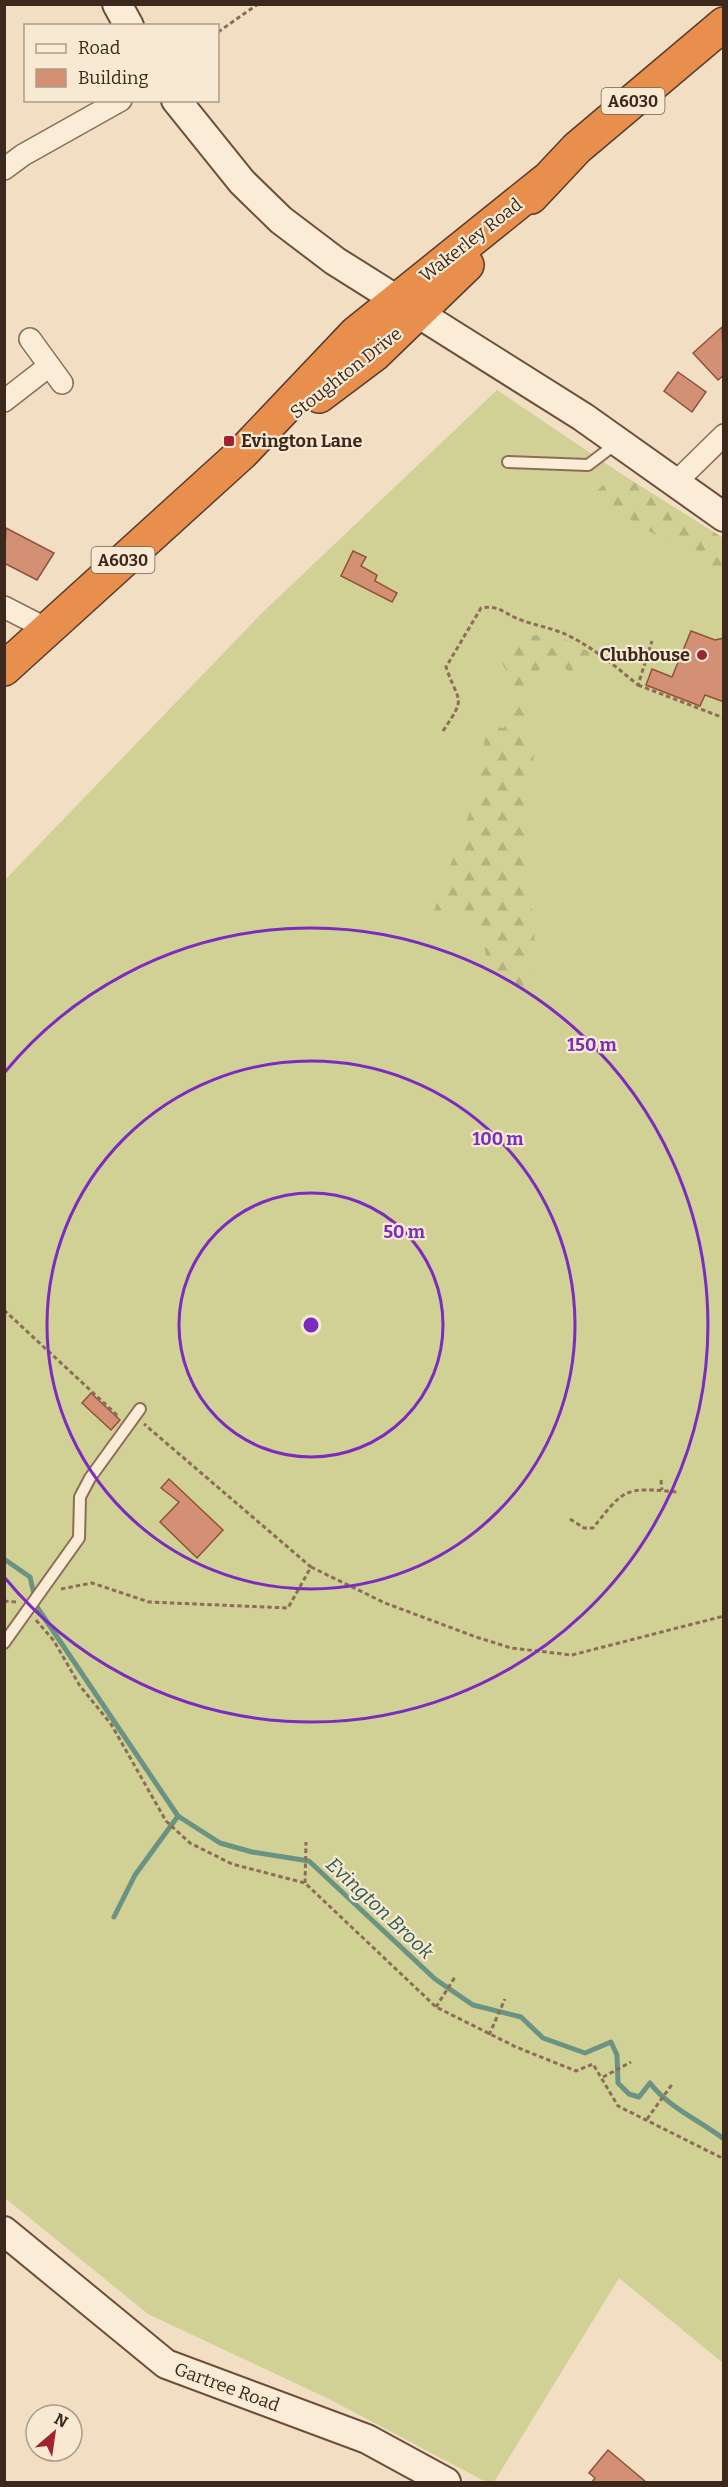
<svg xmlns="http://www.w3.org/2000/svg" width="728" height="2487" font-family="Bitter,serif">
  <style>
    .grass { fill: #d1d095 }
    .forest { fill: url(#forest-firs) }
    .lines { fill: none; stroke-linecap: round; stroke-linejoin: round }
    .stream { stroke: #6b9384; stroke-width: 5 }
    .building { fill: #d39075; stroke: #8f523b; stroke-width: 1.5 }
    .lane-casing { stroke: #8e6d58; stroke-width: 14 }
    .street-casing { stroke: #8e6d58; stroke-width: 24 }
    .secondary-casing { stroke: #6f4e3b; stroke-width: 32 }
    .highway-casing { stroke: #5b3c2c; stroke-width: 36 }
    .path { stroke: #8e6d58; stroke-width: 3; stroke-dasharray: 4.5 3; stroke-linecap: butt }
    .lane { stroke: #fbecd7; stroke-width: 10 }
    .street { stroke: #fbecd7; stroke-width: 21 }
    .secondary { stroke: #fbecd7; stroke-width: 28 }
    .highway { stroke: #e88f4d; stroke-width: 33 }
    .ring { fill: none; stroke: #7b2cbf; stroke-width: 3 }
    .poi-dot { fill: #a22234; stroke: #f8e9d3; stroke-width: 2 }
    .labels { text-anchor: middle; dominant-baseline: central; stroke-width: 4.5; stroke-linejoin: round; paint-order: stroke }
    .shield { fill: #f8e9d3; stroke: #746254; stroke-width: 1.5 }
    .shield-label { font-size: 16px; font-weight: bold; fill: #3c281d }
    .street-label { font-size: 18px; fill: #3c281d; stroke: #f8e9d3 }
    .poi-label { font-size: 18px; font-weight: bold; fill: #3c281d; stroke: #f8e9d3; text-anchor: start }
    .water-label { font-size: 20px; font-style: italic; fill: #2b5d53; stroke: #f8e9d3 }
    .centre { fill: #7b2cbf; stroke: #f8e9d3; stroke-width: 3 }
    .ring-label { font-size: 18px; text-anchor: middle; font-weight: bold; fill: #7b2cbf; stroke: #f8e9d3; stroke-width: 4.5; stroke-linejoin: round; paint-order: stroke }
  </style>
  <defs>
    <pattern id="forest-firs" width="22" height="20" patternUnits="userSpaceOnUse" patternTransform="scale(1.5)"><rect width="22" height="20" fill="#d1d095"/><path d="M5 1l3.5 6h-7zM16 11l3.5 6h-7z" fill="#b4b380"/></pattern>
  </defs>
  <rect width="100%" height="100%" fill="#f2dec3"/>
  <!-- grass -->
  <path class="grass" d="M497 390 629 479 723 538V2363L619 2278 494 2482H486L331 2400 148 2314 5 2198 4 881 262 613Z"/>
  <!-- forest -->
  <g class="forest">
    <path d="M629 479 723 538V577L593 496C603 482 612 480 629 479Z"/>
    <path d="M541 635 564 639 601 658 593 675 577 677 552 659 538 671 522 726 525 743 534 753 533 764 525 785 526 837 535 945 529 984 508 995 486 956 480 923 434 911 475 797 487 726 504 728 516 689 500 659 515 636Z"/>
  </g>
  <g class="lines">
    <!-- stream -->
    <g class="stream">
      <path d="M4 1559 30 1577 37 1607 178 1816 220 1843 252 1852 309 1861 435 1979 473 2005 521 2017 543 2038 585 2053 611 2042 617 2055 618 2083 629 2094 639 2097 650 2083C669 2108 699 2120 724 2139"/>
      <path d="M114 1917 135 1875 178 1816"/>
    </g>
  </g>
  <!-- building -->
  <g class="building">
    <path d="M722 327 724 375 718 380 693 353Z"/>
    <path d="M678 372 706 392 692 412 664 391Z"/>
    <path d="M6 528 54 553 37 580 4 563Z"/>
    <path d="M353 551 366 557 361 566 377 575 375 581 397 593 392 602 341 576Z"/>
    <path d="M691 631 715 640 724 638V702L705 695 700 706 646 685 652 669 672 677Z"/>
    <path d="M91 1393 120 1420 111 1430 82 1403Z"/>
    <path d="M169 1479 223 1530 197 1558 160 1522 179 1502 161 1488Z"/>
    <path d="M608 2450 646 2482H592L595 2478 589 2473Z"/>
  </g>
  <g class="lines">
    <!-- lane casing -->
    <g class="lane-casing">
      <g id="lane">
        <path d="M508 462 588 465 617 443"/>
        <path d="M4 1643 79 1538 80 1497 90 1478 140 1409"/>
      </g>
    </g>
    <!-- street casing -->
    <g class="street-casing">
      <g id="street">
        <path d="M4 169 23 155 121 100"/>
        <path d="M30 339 62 383"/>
        <path d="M4 401 49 366"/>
        <path d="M675 483 724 435"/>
        <path d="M4 607 47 629"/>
      </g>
    </g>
    <!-- secondary casing -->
    <g class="secondary-casing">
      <g id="secondary">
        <path d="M117 4 129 26"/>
        <path d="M176 100 242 182 281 220 335 261 583 417 724 517"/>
        <path d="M4 2231 166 2364 367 2439 446 2482"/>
      </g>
    </g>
    <!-- highway casing -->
    <g class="highway-casing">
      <g id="highway">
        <path d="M531 197 577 148 724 24"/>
        <path d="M319 396 375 354 467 265"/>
        <path d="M4 669 242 453 356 333 545 181"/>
      </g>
    </g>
    <!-- path -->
    <g class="path">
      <path d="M218 32 258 4"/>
      <path d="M638 685 724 718"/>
      <path d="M443 731C467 695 459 705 446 667L481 608C497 605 503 612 516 618 532 625 549 627 565 634 593 647 615 666 638 685L652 641"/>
      <path d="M4 1310 117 1415 120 1414"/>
      <path d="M661 1480 662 1490"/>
      <path d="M570 1519 584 1528H593C625 1488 624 1487 677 1492"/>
      <path d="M311 1567 385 1603 476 1637 511 1648 572 1655 724 1616"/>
      <path d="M61 1589 92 1583 149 1602 288 1608 311 1567 144 1424"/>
      <path d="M4 1601 16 1602"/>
      <path d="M36 1620 54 1641 80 1686 111 1724 166 1821 190 1843 232 1864 305 1883 436 2007 516 2047 576 2071 593 2064 618 2106 724 2159"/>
      <path d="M305 1883 306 1842"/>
      <path d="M436 2007 455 1977"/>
      <path d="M489 2035 505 1999"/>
      <path d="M603 2077 631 2062"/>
      <path d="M647 2119 673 2083"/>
    </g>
    <!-- lane -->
    <use href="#lane" class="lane"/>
    <!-- street -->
    <use href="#street" class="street"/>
    <!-- secondary -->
    <use href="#secondary" class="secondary"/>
    <!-- highway -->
    <use href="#highway" class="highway"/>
  </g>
  <!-- distance rings -->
  <g class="ring">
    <circle cx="311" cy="1325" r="132"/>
    <circle cx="311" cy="1325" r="264"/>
    <path d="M5 1072A397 397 0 1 1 5 1578"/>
  </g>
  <!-- markers -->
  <g class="poi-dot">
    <rect x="223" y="435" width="12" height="12" rx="3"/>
    <circle cx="702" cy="655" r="6"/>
  </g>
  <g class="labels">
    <!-- shield labels -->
    <g class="shield">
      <rect x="601.5" y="88" width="63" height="26" rx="4.5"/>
      <rect x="91.5" y="547" width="63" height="26" rx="4.5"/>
    </g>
    <g class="shield-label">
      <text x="633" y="101">A6030</text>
      <text x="123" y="560">A6030</text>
    </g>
    <!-- street labels -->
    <g class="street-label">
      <text transform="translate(471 240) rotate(-38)">Wakerley Road</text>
      <text transform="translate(346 373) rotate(-38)">Stoughton Drive</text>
      <text transform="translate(227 2387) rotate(20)">Gartree Road</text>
    </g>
    <!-- poi labels -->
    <g class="poi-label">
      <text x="241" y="441">Evington Lane</text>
      <text x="690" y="655" text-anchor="end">Clubhouse</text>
    </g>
    <!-- water labels -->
    <g class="water-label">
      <text transform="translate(380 1908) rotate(43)">Evington Brook</text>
    </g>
  </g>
  <circle cx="311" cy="1325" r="9" class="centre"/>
  <g class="ring-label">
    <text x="592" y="1051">150 m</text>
    <text x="498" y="1145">100 m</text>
    <text x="404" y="1238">50 m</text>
  </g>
  <!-- border -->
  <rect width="728" height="2487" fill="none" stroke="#3c281d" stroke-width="12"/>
  <!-- legend -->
  <rect x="24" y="24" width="195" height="78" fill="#f8e9d3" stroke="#ad9c8a" stroke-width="1.5"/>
  <rect x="36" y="44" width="30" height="9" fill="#fbecd7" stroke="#ad9c8a" stroke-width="1.5"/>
  <text x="78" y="54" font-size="18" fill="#3c281d">Road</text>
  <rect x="36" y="69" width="30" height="18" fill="#d39075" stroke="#ad9c8a" stroke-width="1.5"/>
  <text x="78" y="84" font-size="18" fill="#3c281d">Building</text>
  <!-- north arrow -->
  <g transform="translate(54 2433) rotate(29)"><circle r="28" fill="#f8e9d3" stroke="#ad9c8a" stroke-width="1.5"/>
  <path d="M0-4.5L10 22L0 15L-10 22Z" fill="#a22234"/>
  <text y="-9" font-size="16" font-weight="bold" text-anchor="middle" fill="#3c281d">N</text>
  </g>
</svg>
